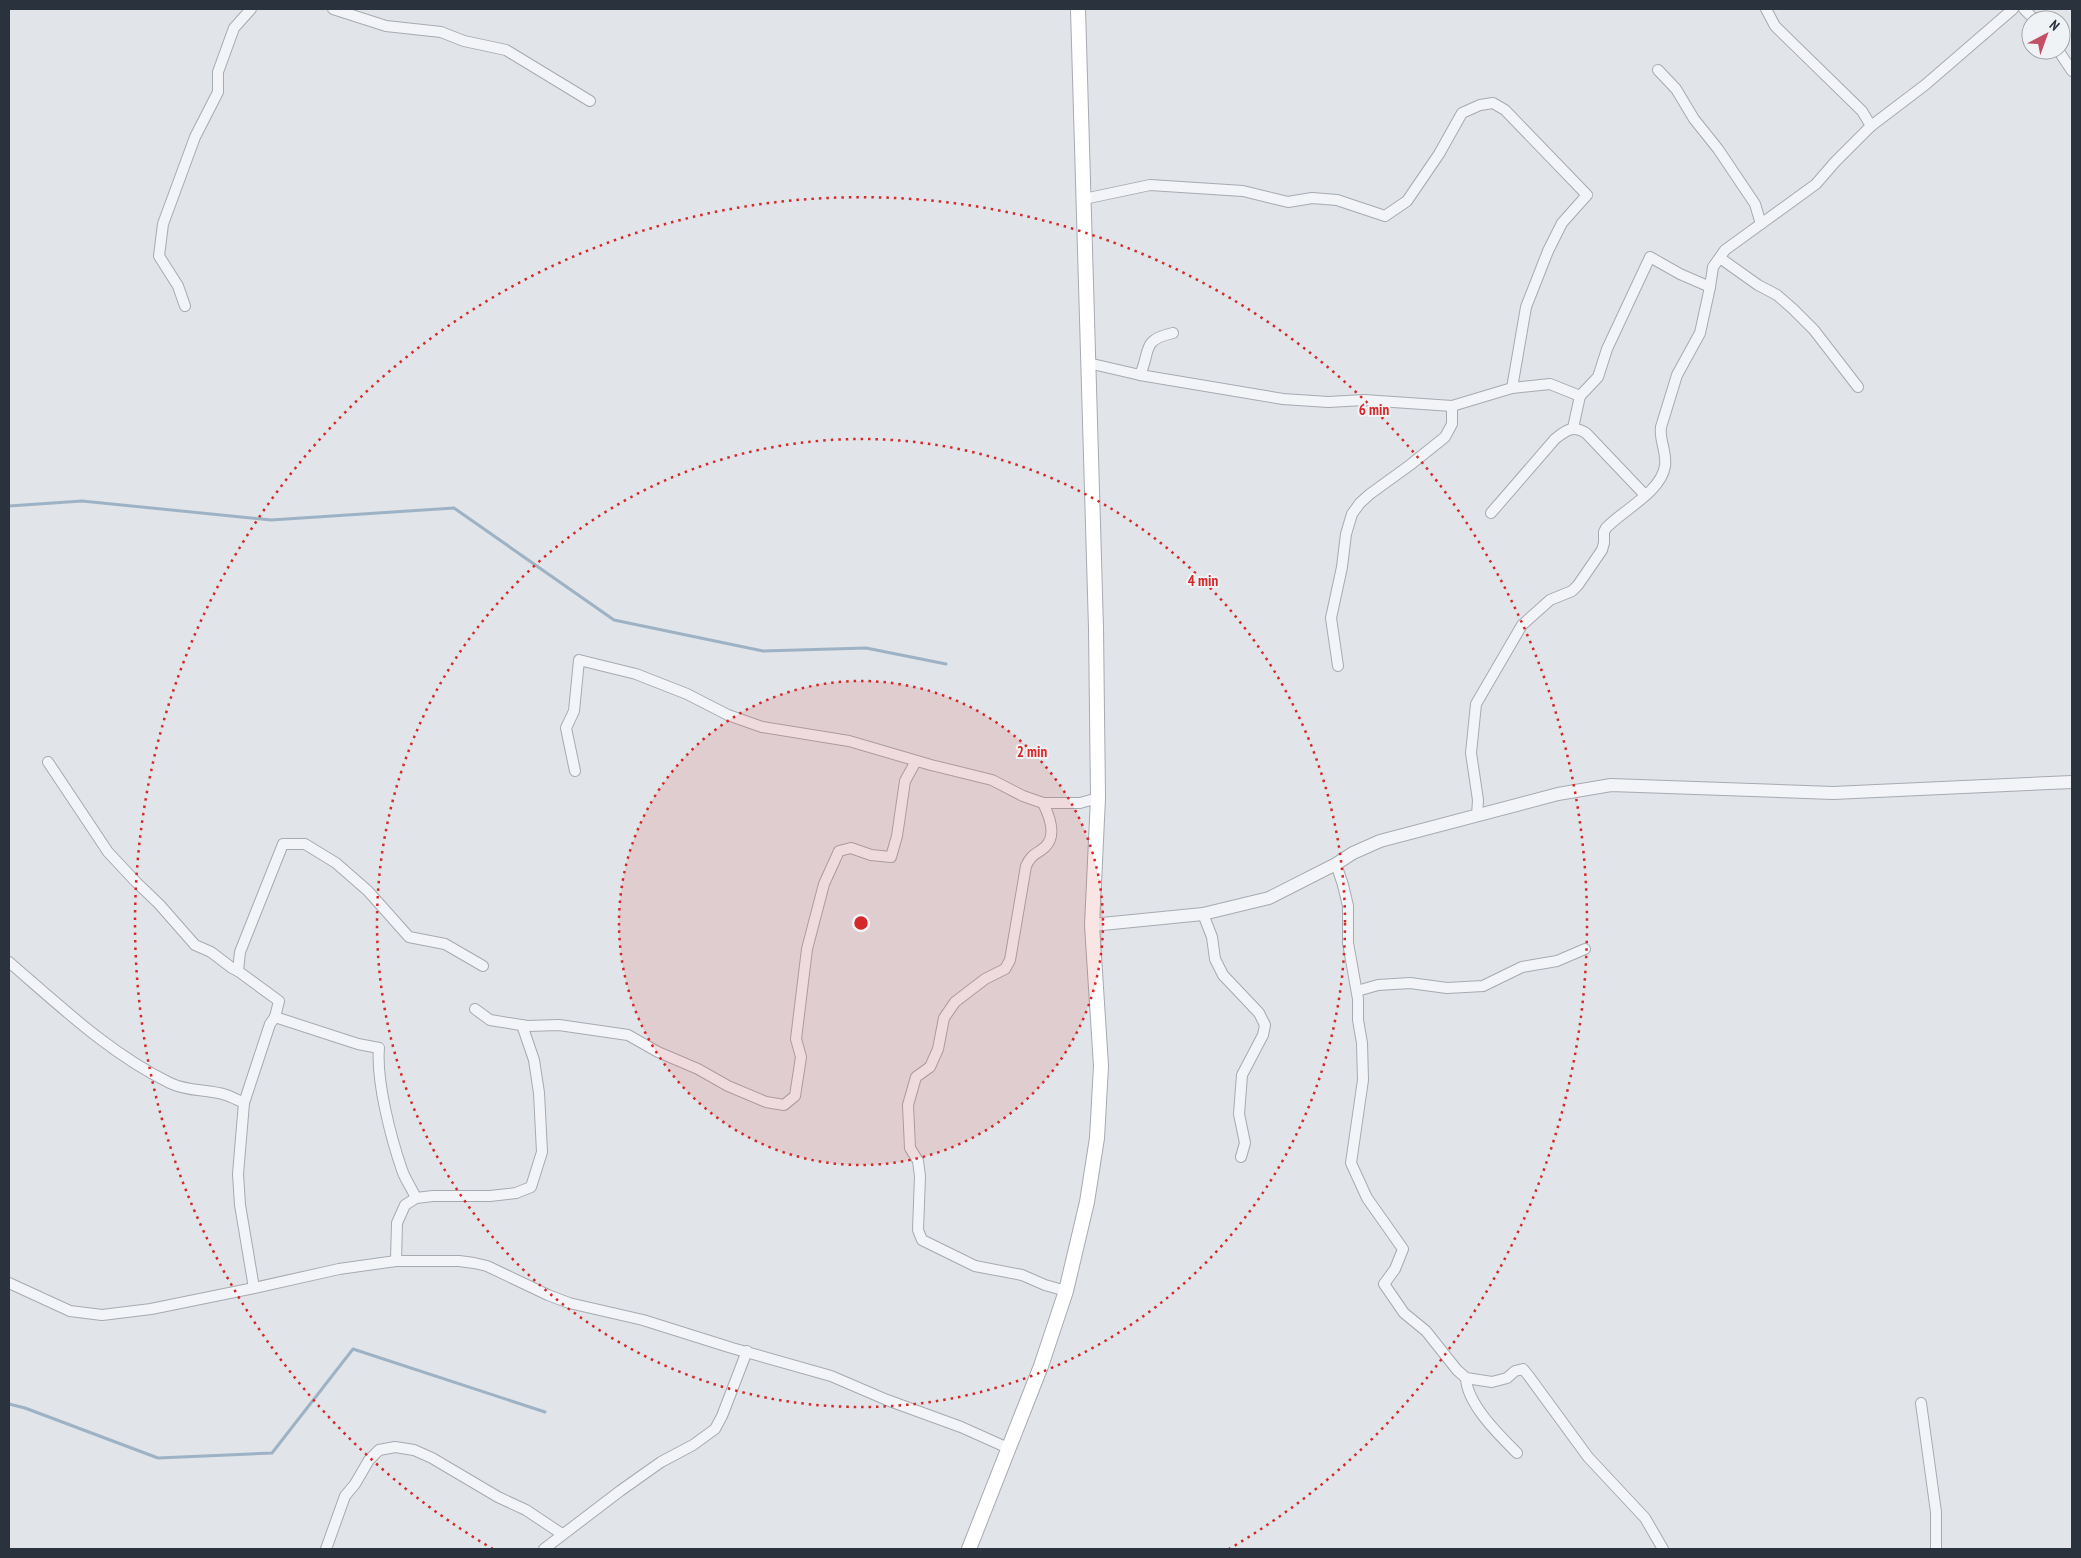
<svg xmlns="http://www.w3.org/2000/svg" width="2081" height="1558" font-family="'PT Sans Narrow',sans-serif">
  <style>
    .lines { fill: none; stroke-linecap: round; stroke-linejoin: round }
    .stream { stroke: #9eb2c5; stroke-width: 3 }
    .minor-casing { stroke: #a6abb2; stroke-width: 12 }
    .tertiary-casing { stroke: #a6abb2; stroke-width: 14 }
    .secondary-casing { stroke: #a6abb2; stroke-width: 16 }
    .minor { stroke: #f3f4f7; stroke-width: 10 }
    .tertiary { stroke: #f3f4f7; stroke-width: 12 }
    .secondary { stroke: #fff; stroke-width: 14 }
    .ring { fill: none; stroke: #d62828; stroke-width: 2.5; stroke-dasharray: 2.5 5 }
    .centre { fill: #d62828; stroke: #f0f3f6; stroke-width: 2.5 }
    .ring-label { font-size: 15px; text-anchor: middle; font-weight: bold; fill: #d62828; stroke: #f0f3f6; stroke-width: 4; stroke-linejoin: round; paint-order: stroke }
  </style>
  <rect width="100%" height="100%" fill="#e1e4e8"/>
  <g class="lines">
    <!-- stream -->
    <g class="stream">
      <path d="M9 506 82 501 271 520 454 508 614 620 763 651 866 648 946 664"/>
      <path d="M9 1404 25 1408 158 1458 272 1453 353 1349 545 1412"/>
    </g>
    <!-- minor casing -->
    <g class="minor-casing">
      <g id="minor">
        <path d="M333 9 386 26 441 32 464 41 506 50 590 101"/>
        <path d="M1766 9 1775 26 1862 111 1871 126 1925 85 2013 9"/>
        <path d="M2024 9 2035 20"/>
        <path d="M2058 50 2072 71"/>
        <path d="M1658 70 1676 89 1694 119 1718 149 1755 204 1761 224"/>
        <path d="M1084 199 1150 185 1243 191 1288 202 1312 198 1337 200 1385 216 1407 201 1439 154 1462 113 1480 105 1493 103 1505 110 1587 195 1562 223 1548 251 1526 307 1512 388"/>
        <path d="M1720 258 1758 285 1777 295 1793 309 1814 330 1858 387"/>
        <path d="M185 306 178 286 159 256 163 224 195 137 218 92V72L234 28 251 9"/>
        <path d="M1088 363 1140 375 1283 399 1328 402 1364 400 1452 406V424L1445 437 1410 465 1370 494 1360 503 1352 514 1346 534 1342 567 1331 618 1338 666"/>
        <path d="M1140 375C1151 350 1141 340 1173 333"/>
        <path d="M1452 406 1512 388 1550 384 1580 396 1598 377 1607 349 1650 257 1680 274 1710 287 1713 267 1725 250 1816 184 1835 162 1871 126"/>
        <path d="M1573 428 1580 396"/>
        <path d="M1491 513 1555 439C1566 430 1573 425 1586 433L1645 495"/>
        <path d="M48 762 108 852 136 882 159 904 195 945 211 952 232 968 238 971"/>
        <path d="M575 771 566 728 574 711 579 660 636 674 687 694 728 715 762 727 849 741 931 765 992 780 1023 796 1043 803H1080L1098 798"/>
        <path d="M1043 803C1049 815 1057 836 1045 847 1036 855 1032 853 1026 866L1010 960 1005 969 985 979 955 1002 944 1018 938 1049 930 1067 916 1077 908 1105 910 1148 918 1161 920 1176 918 1230 922 1240 975 1266 1022 1275 1045 1285 1066 1291"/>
        <path d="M1477 816 1478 800 1471 753 1476 704 1522 625 1550 600 1572 591 1578 585 1602 550 1604 543V532L1606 528C1623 510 1661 492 1665 466 1667 452 1659 440 1661 427L1677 375 1700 333 1710 287"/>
        <path d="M1336 864 1343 885 1348 906V943L1358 999V1020L1362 1043 1363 1080 1351 1163 1367 1198 1403 1249 1395 1269 1384 1284 1404 1313 1426 1331 1457 1370 1466 1378 1492 1382 1507 1378 1515 1371 1523 1369 1528 1375 1588 1457 1645 1518 1663 1549"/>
        <path d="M1203 914 1212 937 1215 959 1223 975 1259 1013 1265 1025 1263 1035 1242 1075 1239 1114 1245 1143 1241 1157"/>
        <path d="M9 962C59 1005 110 1054 170 1083 188 1092 208 1089 226 1095 232 1097 238 1100 244 1103L238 1174 240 1205 254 1288"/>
        <path d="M1357 991 1378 985 1410 983 1447 988 1483 986 1522 967 1557 961 1585 949"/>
        <path d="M475 1009 490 1020 527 1026 559 1025 628 1035 658 1052 698 1069 728 1086 766 1102 784 1105 795 1096 801 1057 796 1039 807 949 824 884 839 851 851 848 871 855 891 857 897 836 905 781 916 761"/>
        <path d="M275 1017 279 1001 238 971 240 952 283 844H305L336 863 368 891 409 937 445 944 483 966"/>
        <path d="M244 1103 270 1024 275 1017 358 1044 379 1048C376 1081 391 1138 402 1170 405 1179 412 1189 416 1198"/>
        <path d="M396 1261 397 1223 405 1205 416 1198 433 1196H490L516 1193 531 1187 542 1152 539 1093 534 1060 522 1025"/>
        <path d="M9 1283 70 1311 102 1315 151 1309 254 1288 339 1269 396 1261H459L474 1263 487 1266 548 1295 569 1303 643 1320 732 1348 831 1376 887 1400 961 1427 1008 1448"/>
        <path d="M1466 1378C1467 1404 1499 1435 1517 1453"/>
        <path d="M1921 1403 1936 1512V1549"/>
        <path d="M326 1549 345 1496 355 1484 369 1460 379 1450 395 1447 414 1450 432 1458 498 1497 526 1510 562 1534"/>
        <path d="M544 1549 620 1491 661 1462 693 1445 715 1429 722 1416 747 1351"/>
      </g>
    </g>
    <!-- tertiary casing -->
    <g class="tertiary-casing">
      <path id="tertiary" d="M1092 925 1203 914 1269 898 1336 864 1353 853 1380 841 1558 794 1611 785 1833 793 2072 782"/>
    </g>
    <!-- secondary casing -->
    <g class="secondary-casing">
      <path id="secondary" d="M969 1549 1041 1366 1066 1291 1087 1202 1097 1138 1101 1066 1092 925 1098 798 1096 628 1078 9"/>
    </g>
    <!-- minor -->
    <use href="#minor" class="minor"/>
    <!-- tertiary -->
    <use href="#tertiary" class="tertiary"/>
    <!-- secondary -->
    <use href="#secondary" class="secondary"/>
  </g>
  <!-- distance rings -->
  <circle cx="861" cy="923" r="242" fill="#d62828" fill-opacity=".12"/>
  <g class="ring">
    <circle cx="861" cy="923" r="242"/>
    <circle cx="861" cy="923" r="484"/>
    <path d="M493 1549A726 726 0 1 1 1229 1549"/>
  </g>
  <circle cx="861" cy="923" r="8" class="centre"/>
  <g class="ring-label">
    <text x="1374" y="415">6 min</text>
    <text x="1203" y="586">4 min</text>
    <text x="1032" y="757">2 min</text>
  </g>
  <!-- border -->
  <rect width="2081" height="1558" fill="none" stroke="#2a323e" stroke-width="20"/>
  <!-- north arrow -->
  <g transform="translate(2046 35) rotate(41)"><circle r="24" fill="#f0f3f6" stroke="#a1a6ac"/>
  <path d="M0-4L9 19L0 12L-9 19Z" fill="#c35064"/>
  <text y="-8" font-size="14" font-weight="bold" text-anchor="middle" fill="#2a323e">N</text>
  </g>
</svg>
